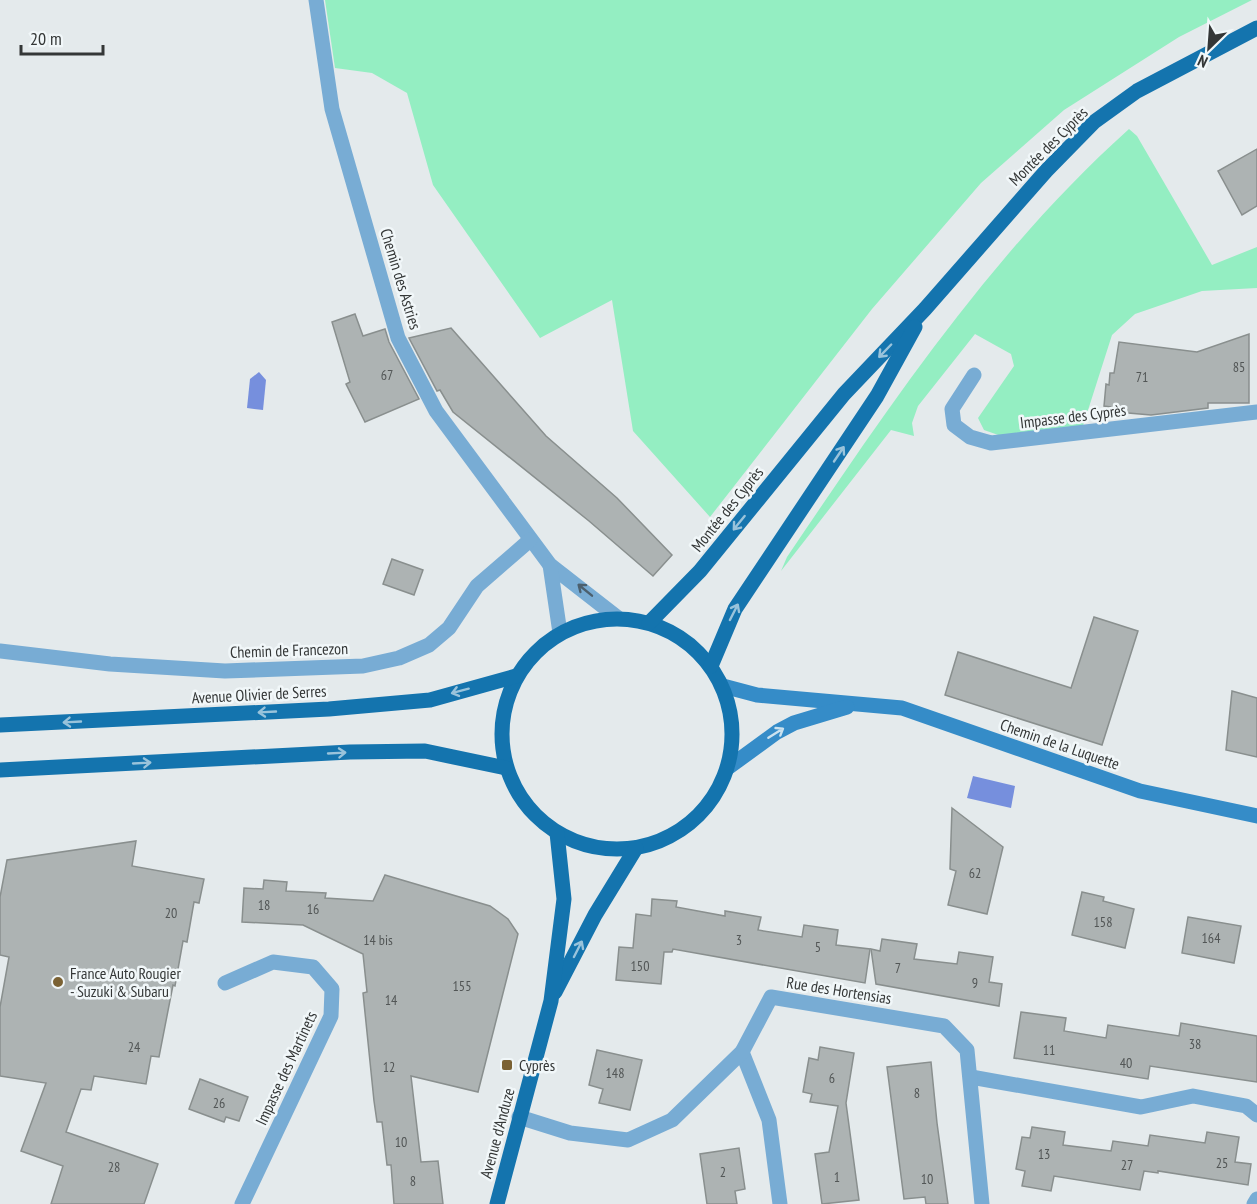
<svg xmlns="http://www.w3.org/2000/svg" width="1257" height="1204" font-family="'PT Sans Narrow',sans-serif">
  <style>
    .green { fill: #94eec2 }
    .water { fill: #768fdd }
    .building { fill: #adb3b3; stroke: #898f8e; stroke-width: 1.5 }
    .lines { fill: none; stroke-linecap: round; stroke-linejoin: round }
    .street { stroke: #78acd4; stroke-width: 15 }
    .secondary { stroke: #358cc8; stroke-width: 15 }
    .primary { stroke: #1474ae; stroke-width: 15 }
    .oneway { stroke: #99c3db }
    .oneway2 { stroke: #4c606e }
    .oneway3 { stroke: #cbe2ef }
    .poi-dot { fill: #7b6234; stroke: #f1f7f9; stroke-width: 2 }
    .labels { text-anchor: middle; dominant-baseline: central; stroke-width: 5; stroke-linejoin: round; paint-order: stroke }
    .number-label { font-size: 14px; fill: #525656 }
    .street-label { font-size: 16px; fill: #343737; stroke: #f1f7f9 }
    .poi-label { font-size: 16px; fill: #343737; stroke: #f1f7f9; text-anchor: start }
  </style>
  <rect width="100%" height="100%" fill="#e4eaec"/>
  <!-- green -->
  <g class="green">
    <path d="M325 0H1252L1179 37 1064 110 981 183 872 309 710 517 633 431 612 300 540 338 433 185 407 93 372 73 335 68Z"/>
    <path d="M1129 129 1137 136 1212 265 1257 247V288L1202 291 1135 314 1112 335 1082 429 1004 437 984 430 978 418 1014 366 1011 354 975 334 918 406 912 423 914 436 891 430 781 571 787 557C889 406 993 251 1129 129Z"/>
  </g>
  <!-- water -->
  <g class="water">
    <path d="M259 372 266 380 263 410 247 408 250 379Z"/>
    <path d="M973 776 1015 786 1011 808 967 798Z"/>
  </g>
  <!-- building -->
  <g class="building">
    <path d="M1257 149V206L1242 215 1218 171Z"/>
    <path d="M355 314 363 336 385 329 389 342 419 399 365 422 346 384 350 382 332 322Z"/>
    <path d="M451 328 546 436 617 498 672 555 653 576 589 521 453 412 440 390 437 391 409 338Z"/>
    <path d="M1249 334V403H1208V408L1151 415 1117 412V408L1104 406 1106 384 1109 385 1110 373H1114L1119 342 1197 352Z"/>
    <path d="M392 559 423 570 414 595 383 584Z"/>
    <path d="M1094 617 1138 631 1102 745 945 695 958 652 1071 688Z"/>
    <path d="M1232 691 1257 698V757L1226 750Z"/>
    <path d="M952 808 1003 847 987 914 948 905 956 871 950 869Z"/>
    <path d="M136 841 132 866 204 879 199 903 194 902 187 942 183 941 175 986 173 985 159 1057 151 1056 146 1084 94 1076 91 1090 81 1089 66 1132 158 1164 144 1204H51L63 1166 21 1151 46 1083 0 1076V1007L9 957 0 955V897L7 860Z"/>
    <path d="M385 875 490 906 508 919 518 934 478 1092 411 1076 421 1162 438 1161 443 1204H394L391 1165H387L382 1122H377L374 1101 363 993 367 992 363 954 303 925 242 922 244 888 263 889 264 880 287 882 286 891 326 893 325 898 373 901Z"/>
    <path d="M1082 892 1104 897 1103 901 1134 909 1125 948 1072 935Z"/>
    <path d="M652 899 677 901 676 907 725 916V911L761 917 758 930 802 937 804 925 838 930 836 945 870 949 865 983 673 949 672 952H664L661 984 616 980 619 947 633 948 636 914 651 916Z"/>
    <path d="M1188 917 1241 926 1234 963 1182 953Z"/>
    <path d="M882 939 917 944 914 959 957 964 959 952 993 957 989 982 1002 984 999 1006 876 984 871 949 880 951Z"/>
    <path d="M1021 1012 1066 1018 1064 1031 1106 1038 1108 1025 1179 1036 1181 1023 1257 1036V1082L1150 1066 1148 1079 1014 1058Z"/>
    <path d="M820 1047 854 1053 846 1103 859 1200 822 1204 815 1154 829 1152 838 1106 810 1102 812 1094 803 1092 809 1058 818 1060Z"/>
    <path d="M597 1050 642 1060 630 1110 599 1103 603 1089 589 1085Z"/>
    <path d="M931 1062 937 1123 948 1204H926L925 1197 904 1199 887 1067Z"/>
    <path d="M200 1079 248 1097 239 1121 226 1117 224 1122 189 1109Z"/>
    <path d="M1032 1127 1065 1132 1063 1145 1111 1151 1113 1141 1148 1146 1150 1135 1205 1143 1207 1132 1239 1137 1235 1162 1251 1164 1248 1185 1158 1171V1173L1144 1171 1140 1190 1054 1176 1051 1191 1022 1186 1025 1171 1016 1169 1022 1137 1030 1138Z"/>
    <path d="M739 1148 745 1189 735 1191 737 1204H707L700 1154Z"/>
  </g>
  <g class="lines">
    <!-- street -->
    <g class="street">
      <path d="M316 0 332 109 398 338 436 411 550 565 618 618"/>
      <path d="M974 375 952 409 954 425 970 437 991 443 1257 412"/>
      <path d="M550 565 560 633"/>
      <path d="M0 651 110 664 225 671 363 666 399 658 429 645 449 628 477 586 530 540"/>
      <path d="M225 983 273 962 313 967 332 989 331 1016 242 1204"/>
      <path d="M742 1052 769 1120 780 1204"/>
      <path d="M971 1077 1141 1107 1193 1096 1246 1106 1257 1115"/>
      <path d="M519 1117 570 1133 628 1140 672 1120 742 1052 771 997 944 1026 967 1050 982 1204"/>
      <path d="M1254 1204 1257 1199"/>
    </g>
    <!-- secondary -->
    <g class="secondary">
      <path d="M723 686 757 695 902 708 1140 791 1257 816"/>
      <path d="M729 767 777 732 794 723 847 707"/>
    </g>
    <!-- primary -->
    <g class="primary">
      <circle cx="617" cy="734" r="115"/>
      <path d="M649 623 700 571 844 394 925 309 1046 171 1094 122 1137 91 1257 28"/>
      <path d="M711 666 735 609 877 396 915 327"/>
      <path d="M0 725 329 709 430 700 516 676"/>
      <path d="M0 770 350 752 425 751 506 768"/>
      <path d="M555 992 595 915 636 848"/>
      <path d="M497 1204 551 1001 564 899 557 833"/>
    </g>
  </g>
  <!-- one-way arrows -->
  <defs><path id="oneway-shaft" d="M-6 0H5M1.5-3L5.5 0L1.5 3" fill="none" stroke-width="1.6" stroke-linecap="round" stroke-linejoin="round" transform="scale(1.5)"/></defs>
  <g class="oneway">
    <use href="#oneway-shaft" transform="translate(885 351) rotate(134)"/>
    <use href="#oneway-shaft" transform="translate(839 454) rotate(-56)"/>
    <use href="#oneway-shaft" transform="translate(739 523) rotate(129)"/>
    <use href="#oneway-shaft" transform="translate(734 612) rotate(-63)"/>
    <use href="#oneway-shaft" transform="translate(460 691) rotate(165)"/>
    <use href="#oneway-shaft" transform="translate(267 712) rotate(177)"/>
    <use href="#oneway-shaft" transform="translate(72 722) rotate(177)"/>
    <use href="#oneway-shaft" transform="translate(337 753) rotate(-3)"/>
    <use href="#oneway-shaft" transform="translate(142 763) rotate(-3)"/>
    <use href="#oneway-shaft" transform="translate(578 949) rotate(-63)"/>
  </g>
  <use class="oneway2" href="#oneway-shaft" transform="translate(585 590) rotate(-141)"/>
  <use class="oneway3" href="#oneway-shaft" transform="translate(776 733) rotate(-32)"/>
  <!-- markers -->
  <g class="poi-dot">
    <circle cx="58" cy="982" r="6"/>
    <rect x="501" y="1059" width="12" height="12" rx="3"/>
  </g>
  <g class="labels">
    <!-- number labels -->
    <g class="number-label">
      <text x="1239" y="367">85</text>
      <text x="387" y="375">67</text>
      <text x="1142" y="377">71</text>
      <text x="975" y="873">62</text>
      <text x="264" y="905">18</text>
      <text x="313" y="909">16</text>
      <text x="171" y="913">20</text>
      <text x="1103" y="922">158</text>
      <text x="1211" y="938">164</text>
      <text x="378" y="940">14 bis</text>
      <text x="739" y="940">3</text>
      <text x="818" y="947">5</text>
      <text x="640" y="966">150</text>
      <text x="898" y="968">7</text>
      <text x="975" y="983">9</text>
      <text x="462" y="986">155</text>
      <text x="391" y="1000">14</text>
      <text x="1195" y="1044">38</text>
      <text x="134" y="1047">24</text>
      <text x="1049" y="1050">11</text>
      <text x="1126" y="1063">40</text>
      <text x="389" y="1067">12</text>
      <text x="615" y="1073">148</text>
      <text x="832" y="1078">6</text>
      <text x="917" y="1093">8</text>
      <text x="219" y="1103">26</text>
      <text x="401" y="1142">10</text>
      <text x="1044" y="1154">13</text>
      <text x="1222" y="1163">25</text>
      <text x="1127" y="1165">27</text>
      <text x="114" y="1167">28</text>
      <text x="723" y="1172">2</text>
      <text x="837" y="1177">1</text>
      <text x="927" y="1179">10</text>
      <text x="413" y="1181">8</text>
    </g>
    <!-- street labels -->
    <g class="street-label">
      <text transform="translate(1048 146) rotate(-45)">Montée des Cyprès</text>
      <text transform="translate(401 279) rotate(73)">Chemin des Astries</text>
      <text transform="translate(1073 416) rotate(-7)">Impasse des Cyprès</text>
      <text transform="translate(727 509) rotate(-51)">Montée des Cyprès</text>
      <text transform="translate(289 650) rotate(-2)">Chemin de Francezon</text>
      <text transform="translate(259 694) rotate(-3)">Avenue Olivier de Serres</text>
      <text transform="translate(1060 744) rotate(19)">Chemin de la Luquette</text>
      <text transform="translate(839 990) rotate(9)">Rue des Hortensias</text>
      <text transform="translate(286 1068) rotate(-65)">Impasse des Martinets</text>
      <text transform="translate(497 1133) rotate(-75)">Avenue d'Anduze</text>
    </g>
    <!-- poi labels -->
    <g class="poi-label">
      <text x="70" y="973">France Auto Rougier<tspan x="70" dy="18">- Suzuki &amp; Subaru</tspan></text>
      <text x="519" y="1065">Cyprès</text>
    </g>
  </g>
  <!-- north arrow -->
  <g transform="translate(1209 48) rotate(205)" stroke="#f1f7f9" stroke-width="4.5" paint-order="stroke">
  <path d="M0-4.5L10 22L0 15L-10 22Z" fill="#343737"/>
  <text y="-9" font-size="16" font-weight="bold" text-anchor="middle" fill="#343737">N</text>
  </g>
  <!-- scale -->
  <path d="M21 45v9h82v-9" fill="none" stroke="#343737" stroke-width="3"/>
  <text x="30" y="45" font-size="18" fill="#343737" stroke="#f1f7f9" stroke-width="4.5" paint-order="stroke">20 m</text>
</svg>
